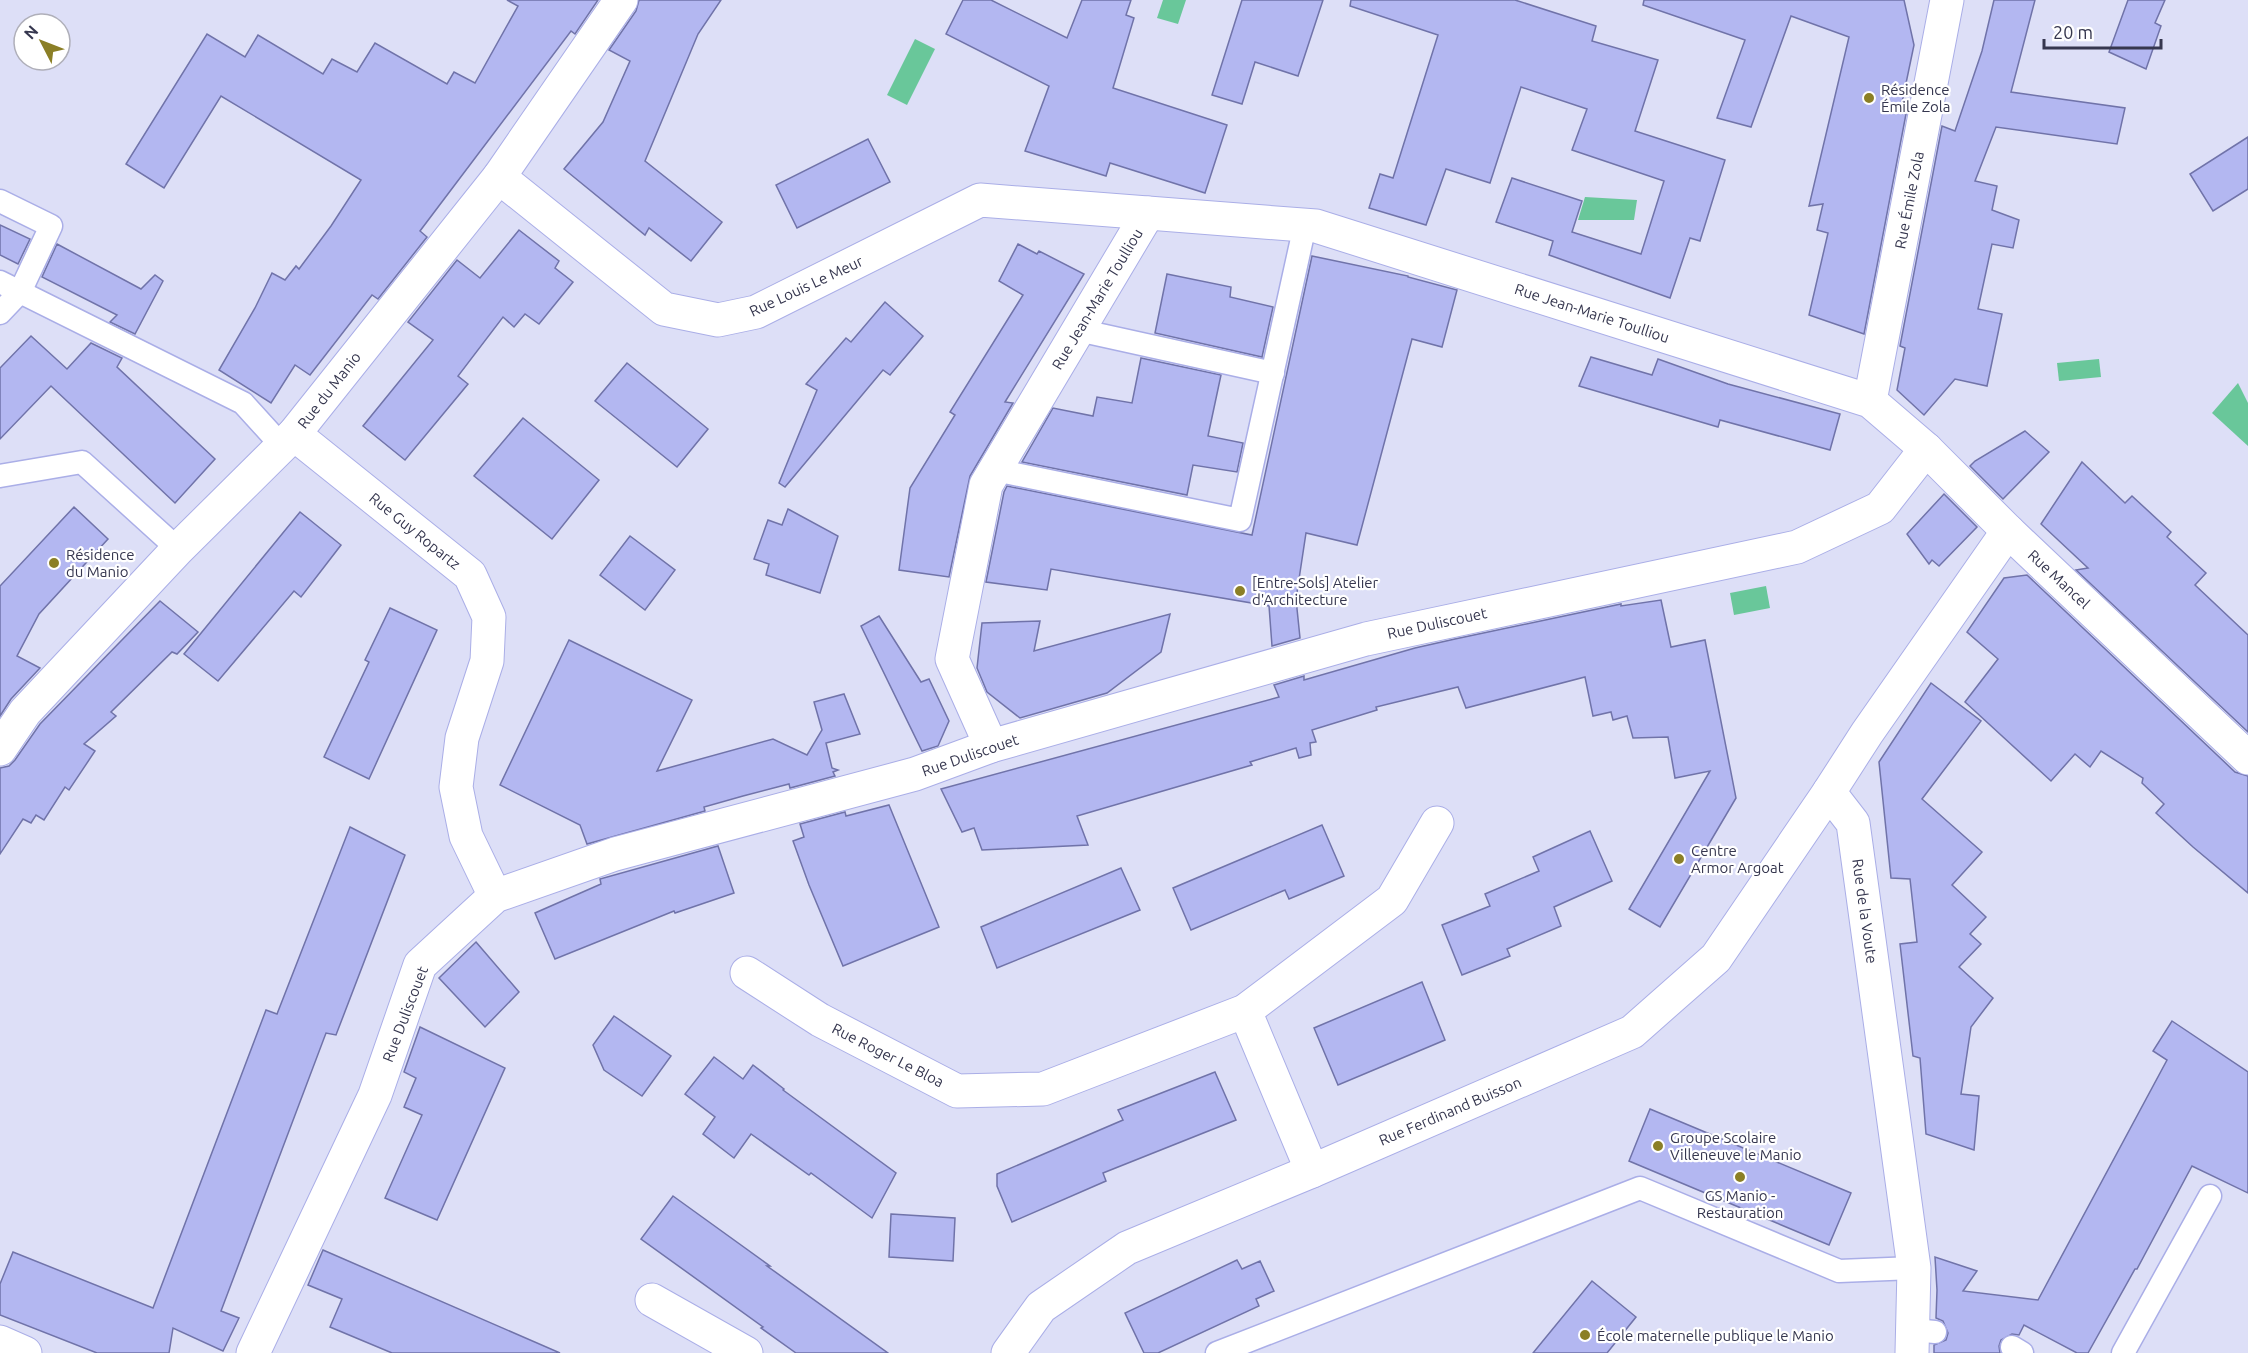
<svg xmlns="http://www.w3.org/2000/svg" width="2248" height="1353" font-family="Ubuntu,sans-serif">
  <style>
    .water { fill: #69c79a }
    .building { fill: #b3b7f1; stroke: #7073a9; stroke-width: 1.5 }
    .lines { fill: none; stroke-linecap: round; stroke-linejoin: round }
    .lane-casing { stroke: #aaaee7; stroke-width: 25 }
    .street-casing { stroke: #aaaee7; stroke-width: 35 }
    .lane { stroke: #fff; stroke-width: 22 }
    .street { stroke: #fff; stroke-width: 33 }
    .poi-dot { fill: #8b7f26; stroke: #fff; stroke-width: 2 }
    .labels { text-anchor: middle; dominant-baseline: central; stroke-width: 4.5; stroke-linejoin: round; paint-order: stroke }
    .poi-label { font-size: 15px; fill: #36374f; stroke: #fff; text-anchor: start }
    .street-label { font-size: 15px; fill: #36374f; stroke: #fff }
  </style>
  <rect width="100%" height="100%" fill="#dddff7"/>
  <!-- water -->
  <g class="water">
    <path d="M1163 0H1186L1178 24 1157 18Z"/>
    <path d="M915 39 935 49 907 105 887 95Z"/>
    <path d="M1585 197 1637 200 1634 220H1578Z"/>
    <path d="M2099 359 2101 377 2059 381 2057 363Z"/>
    <path d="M2238 383 2248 403V446L2212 413Z"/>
    <path d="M1766 586 1770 608 1734 615 1730 593Z"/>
  </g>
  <!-- building -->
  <g class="building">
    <path d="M507 0H598L575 34 571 31 420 231 427 237 378 299 372 295 310 375 295 365 271 403 219 370 255 308 272 273 285 280 296 266 299 269 331 226 361 180 221 96 164 188 126 164 207 34 245 57 258 35 323 74 332 59 357 72 375 43 447 84 454 72 475 83 518 6Z"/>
    <path d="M639 0H721L698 34 645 161 722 222 691 261 649 228 645 235 564 169 603 122 630 61 609 50 636 11Z"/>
    <path d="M963 0H991L1067 38 1082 0H1131L1126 15 1134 18 1113 88 1227 125 1205 193 1110 163 1106 176 1025 151 1049 86 946 34Z"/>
    <path d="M1242 0H1323L1298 76 1255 62 1242 104 1212 95Z"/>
    <path d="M1351 0H1515L1596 26 1592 41 1658 60 1635 131 1725 160 1700 241 1690 238 1670 298 1549 255 1553 241 1496 222 1512 178 1582 201 1572 232 1641 254 1664 181 1572 150 1587 109 1521 87 1490 183 1446 169 1426 225 1369 208 1380 174 1393 178 1438 35 1350 6Z"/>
    <path d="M1644 0H1904L1914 45 1900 112 1906 114 1864 334 1809 315 1828 233 1817 230 1823 204 1809 206 1849 37 1791 16 1751 127 1717 118 1745 40 1643 5Z"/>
    <path d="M1994 0H2035L2011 92 2125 108 2117 144 1996 127 1975 181 1997 186 1992 210 2019 220 2013 248 1992 244 1978 309 2002 314 1987 386 1955 379 1924 415 1897 390 1905 348 1900 346 1942 126 1955 131 1982 51Z"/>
    <path d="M2128 0H2165L2155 23 2161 26 2146 69 2109 52Z"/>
    <path d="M2248 137V189L2213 211 2190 174Z"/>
    <path d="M868 139 890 182 797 228 776 185Z"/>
    <path d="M0 225 30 239 18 264 0 255Z"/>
    <path d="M519 230 559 261 555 268 573 282 539 324 525 314 514 327 503 317 458 376 468 384 405 460 363 426 433 340 408 322 457 260 480 278Z"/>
    <path d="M57 244 141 289 155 275 163 281 135 334 110 322 117 315 42 277Z"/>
    <path d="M1018 244 1037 254 1039 251 1084 274 1005 402 1013 403 970 476 949 577 899 570 910 488 955 415 950 412 1023 295 999 281Z"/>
    <path d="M1312 256 1408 276V277L1457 290 1442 347 1412 339 1357 545 1306 533 1296 599 1300 638 1272 646 1269 606 1051 569 1047 590 986 582 1004 492 1007 486 1252 535Z"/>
    <path d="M1167 274 1231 287 1230 297 1273 307 1262 357 1155 333Z"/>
    <path d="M885 302 923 336 890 375 883 370 785 487 779 483 817 390 806 384 846 338 851 342Z"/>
    <path d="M31 336 67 369 91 343 122 358 117 367 215 459 175 503 51 386 0 439V368Z"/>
    <path d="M1591 357 1652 375 1658 359 1728 384 1840 414 1830 450 1720 420 1718 427 1579 386Z"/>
    <path d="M1141 358 1221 375 1208 436 1243 443 1237 472 1193 465 1187 495 1022 462 1053 408 1093 416 1097 397 1132 403Z"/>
    <path d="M627 363 708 429 677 467 595 401Z"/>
    <path d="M523 418 599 480 552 539 474 476Z"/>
    <path d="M2025 431 2049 452 2003 499 1970 466 1975 461Z"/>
    <path d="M2082 462 2125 503 2132 496 2171 532 2167 537 2206 573 2195 585 2248 635V732L2076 570 2088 568 2041 524Z"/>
    <path d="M1944 494 1977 527 1939 566 1932 560 1929 564 1907 534Z"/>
    <path d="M74 507 108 539 39 614 17 656 40 668 11 699 0 716V586Z"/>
    <path d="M788 509 838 536 820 593 766 575 769 564 754 559 768 520 782 525Z"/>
    <path d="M300 512 341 545 301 597 294 591 218 681 184 654Z"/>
    <path d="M630 536 675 570 645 610 600 575Z"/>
    <path d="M2027 575 2235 772 2248 776V893L2193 847 2156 813 2164 804 2142 783 2143 778 2101 751 2090 767 2075 754 2051 781 1965 702 1998 659 1967 632 2004 578Z"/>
    <path d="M1661 600 1671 647 1705 640 1736 798 1660 927 1629 909 1710 771 1675 778 1668 737 1633 738 1627 716 1613 720 1611 712 1593 716 1585 677 1466 708 1458 687 1376 707 1377 710 1312 730 1316 742 1310 743 1311 755 1299 758 1296 748 1250 762 1252 765 1077 816 1088 845 982 850 974 828 962 832 941 789 1279 697 1274 685 1304 676V680L1415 648 1455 639 1621 604V606Z"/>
    <path d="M160 601 198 632 177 654 172 652 111 712 116 716 84 744 95 751 69 790 65 787 44 820 36 815 31 823 23 819 0 854V768L9 766 15 760 40 724Z"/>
    <path d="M390 608 437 630 369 779 324 757 369 662 365 660Z"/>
    <path d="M1170 614 1161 652 1107 693 1020 718 987 692 977 668 982 623 1040 621 1034 651Z"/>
    <path d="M879 616 921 682 929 679 949 721 938 746 922 751 861 626Z"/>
    <path d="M569 640 692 700 657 771 773 739 807 755 822 730 814 702 844 694 860 734 826 743 832 768 838 770 833 772 835 776 790 788 789 784 743 796 704 807 705 811 587 844 580 825 500 785Z"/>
    <path d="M1931 683 1981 721 1922 799 1982 852 1952 885 1986 917 1970 934 1981 944 1959 967 1993 998 1971 1027 1961 1094 1979 1096 1974 1150 1926 1134 1920 1058 1913 1056 1900 944 1917 942 1910 879 1891 878 1879 762Z"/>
    <path d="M889 805 939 927 843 966 809 885 793 841 804 837 800 824 845 812 846 816Z"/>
    <path d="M1322 825 1344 876 1289 899 1285 890 1191 930 1173 888Z"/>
    <path d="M350 827 405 855 336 1035 326 1033 221 1311 239 1318 223 1351 173 1328 169 1353H97L0 1315V1284L13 1252 153 1308 266 1010 277 1014Z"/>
    <path d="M1590 831 1612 881 1554 907 1561 926 1507 949 1510 956 1462 975 1442 925 1490 906 1485 894 1539 871 1533 857Z"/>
    <path d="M718 846 734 893 675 913 674 911 555 959 535 913 601 884 600 879Z"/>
    <path d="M1121 868 1140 910 997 968 981 927Z"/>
    <path d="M476 942 519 992 485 1027 439 978Z"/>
    <path d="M1422 982 1445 1040 1338 1085 1314 1028Z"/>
    <path d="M614 1016 671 1056 642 1096 604 1070 593 1045Z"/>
    <path d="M2172 1021 2248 1072V1193L2192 1166 2137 1269H2135L2088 1353H2077L2024 1325 2019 1335 2012 1334 2001 1340 1999 1346 2000 1353H1934V1345L1946 1340 1948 1333 1943 1321 1936 1318 1937 1290 1935 1257 1977 1271 1963 1291 2038 1300 2167 1060 2153 1051Z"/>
    <path d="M420 1027 505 1068 437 1220 385 1198 422 1115 404 1107 416 1078 404 1072Z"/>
    <path d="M714 1057 743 1079 753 1065 784 1089 783 1090 896 1173 872 1218 811 1173 809 1175 751 1134 734 1158 703 1134 715 1117 685 1094Z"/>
    <path d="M1215 1072 1236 1120 1103 1173 1106 1181 1012 1222 997 1186V1174L1123 1120 1118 1110Z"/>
    <path d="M1650 1109 1851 1193 1829 1245 1629 1161Z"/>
    <path d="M673 1196 770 1266H767L888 1353H796L761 1328 763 1327 641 1239Z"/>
    <path d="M891 1214 955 1218 953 1261 889 1257Z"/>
    <path d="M323 1250 560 1353H392L330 1327 342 1299 308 1285Z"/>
    <path d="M1237 1260 1242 1269 1260 1261 1274 1291 1256 1299 1259 1306 1158 1353H1144L1125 1313Z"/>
    <path d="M1592 1281 1636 1317 1607 1353H1533Z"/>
  </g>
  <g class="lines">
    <!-- lane casing -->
    <g class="lane-casing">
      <g id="lane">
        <path d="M0 201 51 226 20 292 0 313"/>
        <path d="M0 282 243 403 282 446"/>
        <path d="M1078 330 1273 373"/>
        <path d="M995 470 1240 520 1305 225"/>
        <path d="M0 476 82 462 178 549"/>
        <path d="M1913 1330 1935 1332"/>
        <path d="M2012 1347 2022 1353"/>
        <path d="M1217 1353 1640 1188 1839 1271 1914 1268"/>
        <path d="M2123 1353 2210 1196"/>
      </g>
    </g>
    <!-- street casing -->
    <g class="street-casing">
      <g id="street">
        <path d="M499 177 664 309 718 320 756 312 980 200 1316 226 1870 401 1926 449 2008 531 2248 758"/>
        <path d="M1870 401 1947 0"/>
        <path d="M294 434 470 575 489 617 487 661 462 738 456 787 466 836 495 896"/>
        <path d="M991 746 952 659 986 485 1148 213"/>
        <path d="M0 749 25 712 178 549 294 434 499 177 621 0"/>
        <path d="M747 973 820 1020 957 1091 1043 1089 1245 1011 1392 900 1437 823"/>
        <path d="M1245 1011 1312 1171"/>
        <path d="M652 1300 746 1353"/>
        <path d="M0 1342 25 1353"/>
        <path d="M253 1353 375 1095 420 965 495 896 615 854 915 774 991 746 1366 639 1797 547 1880 508 1926 449"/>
        <path d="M1008 1353 1041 1307 1127 1248 1312 1171 1632 1032 1716 958 1829 792"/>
        <path d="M1912 1353 1914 1268 1853 823 1829 792 1867 733 2008 531"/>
      </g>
    </g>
    <!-- lane -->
    <use href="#lane" class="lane"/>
    <!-- street -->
    <use href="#street" class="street"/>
  </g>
  <!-- markers -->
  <g class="poi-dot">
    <circle cx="1869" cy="98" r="6"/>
    <circle cx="54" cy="563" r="6"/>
    <circle cx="1240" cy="591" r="6"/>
    <circle cx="1679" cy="859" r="6"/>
    <circle cx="1658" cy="1146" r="6"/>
    <circle cx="1740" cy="1177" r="6"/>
    <circle cx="1585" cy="1335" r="6"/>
  </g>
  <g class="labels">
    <!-- poi labels -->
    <g class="poi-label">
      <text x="1881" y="89">Résidence<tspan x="1881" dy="17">Émile Zola</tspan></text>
      <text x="66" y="554">Résidence<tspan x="66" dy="17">du Manio</tspan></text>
      <text x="1252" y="582">[Entre-Sols] Atelier<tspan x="1252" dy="17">d'Architecture</tspan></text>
      <text x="1691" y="850">Centre<tspan x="1691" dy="17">Armor Argoat</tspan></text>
      <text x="1670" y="1137">Groupe Scolaire<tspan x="1670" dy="17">Villeneuve le Manio</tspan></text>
      <text x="1740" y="1195" text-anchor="middle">GS Manio -<tspan x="1740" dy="17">Restauration</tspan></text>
      <text x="1597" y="1335">École maternelle publique le Manio</text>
    </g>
    <!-- street labels -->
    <g class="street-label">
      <text transform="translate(1909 200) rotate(-79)">Rue Émile Zola</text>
      <text transform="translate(806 286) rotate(-25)">Rue Louis Le Meur</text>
      <text transform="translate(1097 299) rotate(-59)">Rue Jean-Marie Toulliou</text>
      <text transform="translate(1592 313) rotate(18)">Rue Jean-Marie Toulliou</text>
      <text transform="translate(329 390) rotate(-52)">Rue du Manio</text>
      <text transform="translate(415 531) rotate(39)">Rue Guy Ropartz</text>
      <text transform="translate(2059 579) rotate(43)">Rue Mancel</text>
      <text transform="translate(1437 623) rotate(-12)">Rue Duliscouet</text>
      <text transform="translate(970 755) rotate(-19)">Rue Duliscouet</text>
      <text transform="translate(1865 911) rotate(82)">Rue de la Voute</text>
      <text transform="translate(405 1014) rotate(-69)">Rue Duliscouet</text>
      <text transform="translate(888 1055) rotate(27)">Rue Roger Le Bloa</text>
      <text transform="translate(1450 1111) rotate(-23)">Rue Ferdinand Buisson</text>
    </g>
  </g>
  <!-- north arrow -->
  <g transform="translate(42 42) rotate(312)"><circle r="28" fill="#ffffff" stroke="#afafb9" stroke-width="1.5"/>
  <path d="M0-4.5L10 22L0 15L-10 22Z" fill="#8b7f26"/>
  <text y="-9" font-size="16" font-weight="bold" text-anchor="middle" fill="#36374f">N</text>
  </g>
  <!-- scale -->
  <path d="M2044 39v9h117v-9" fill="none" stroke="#36374f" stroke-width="3"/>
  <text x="2053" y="39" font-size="18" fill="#36374f" stroke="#ffffff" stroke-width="4.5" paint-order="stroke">20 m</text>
</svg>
